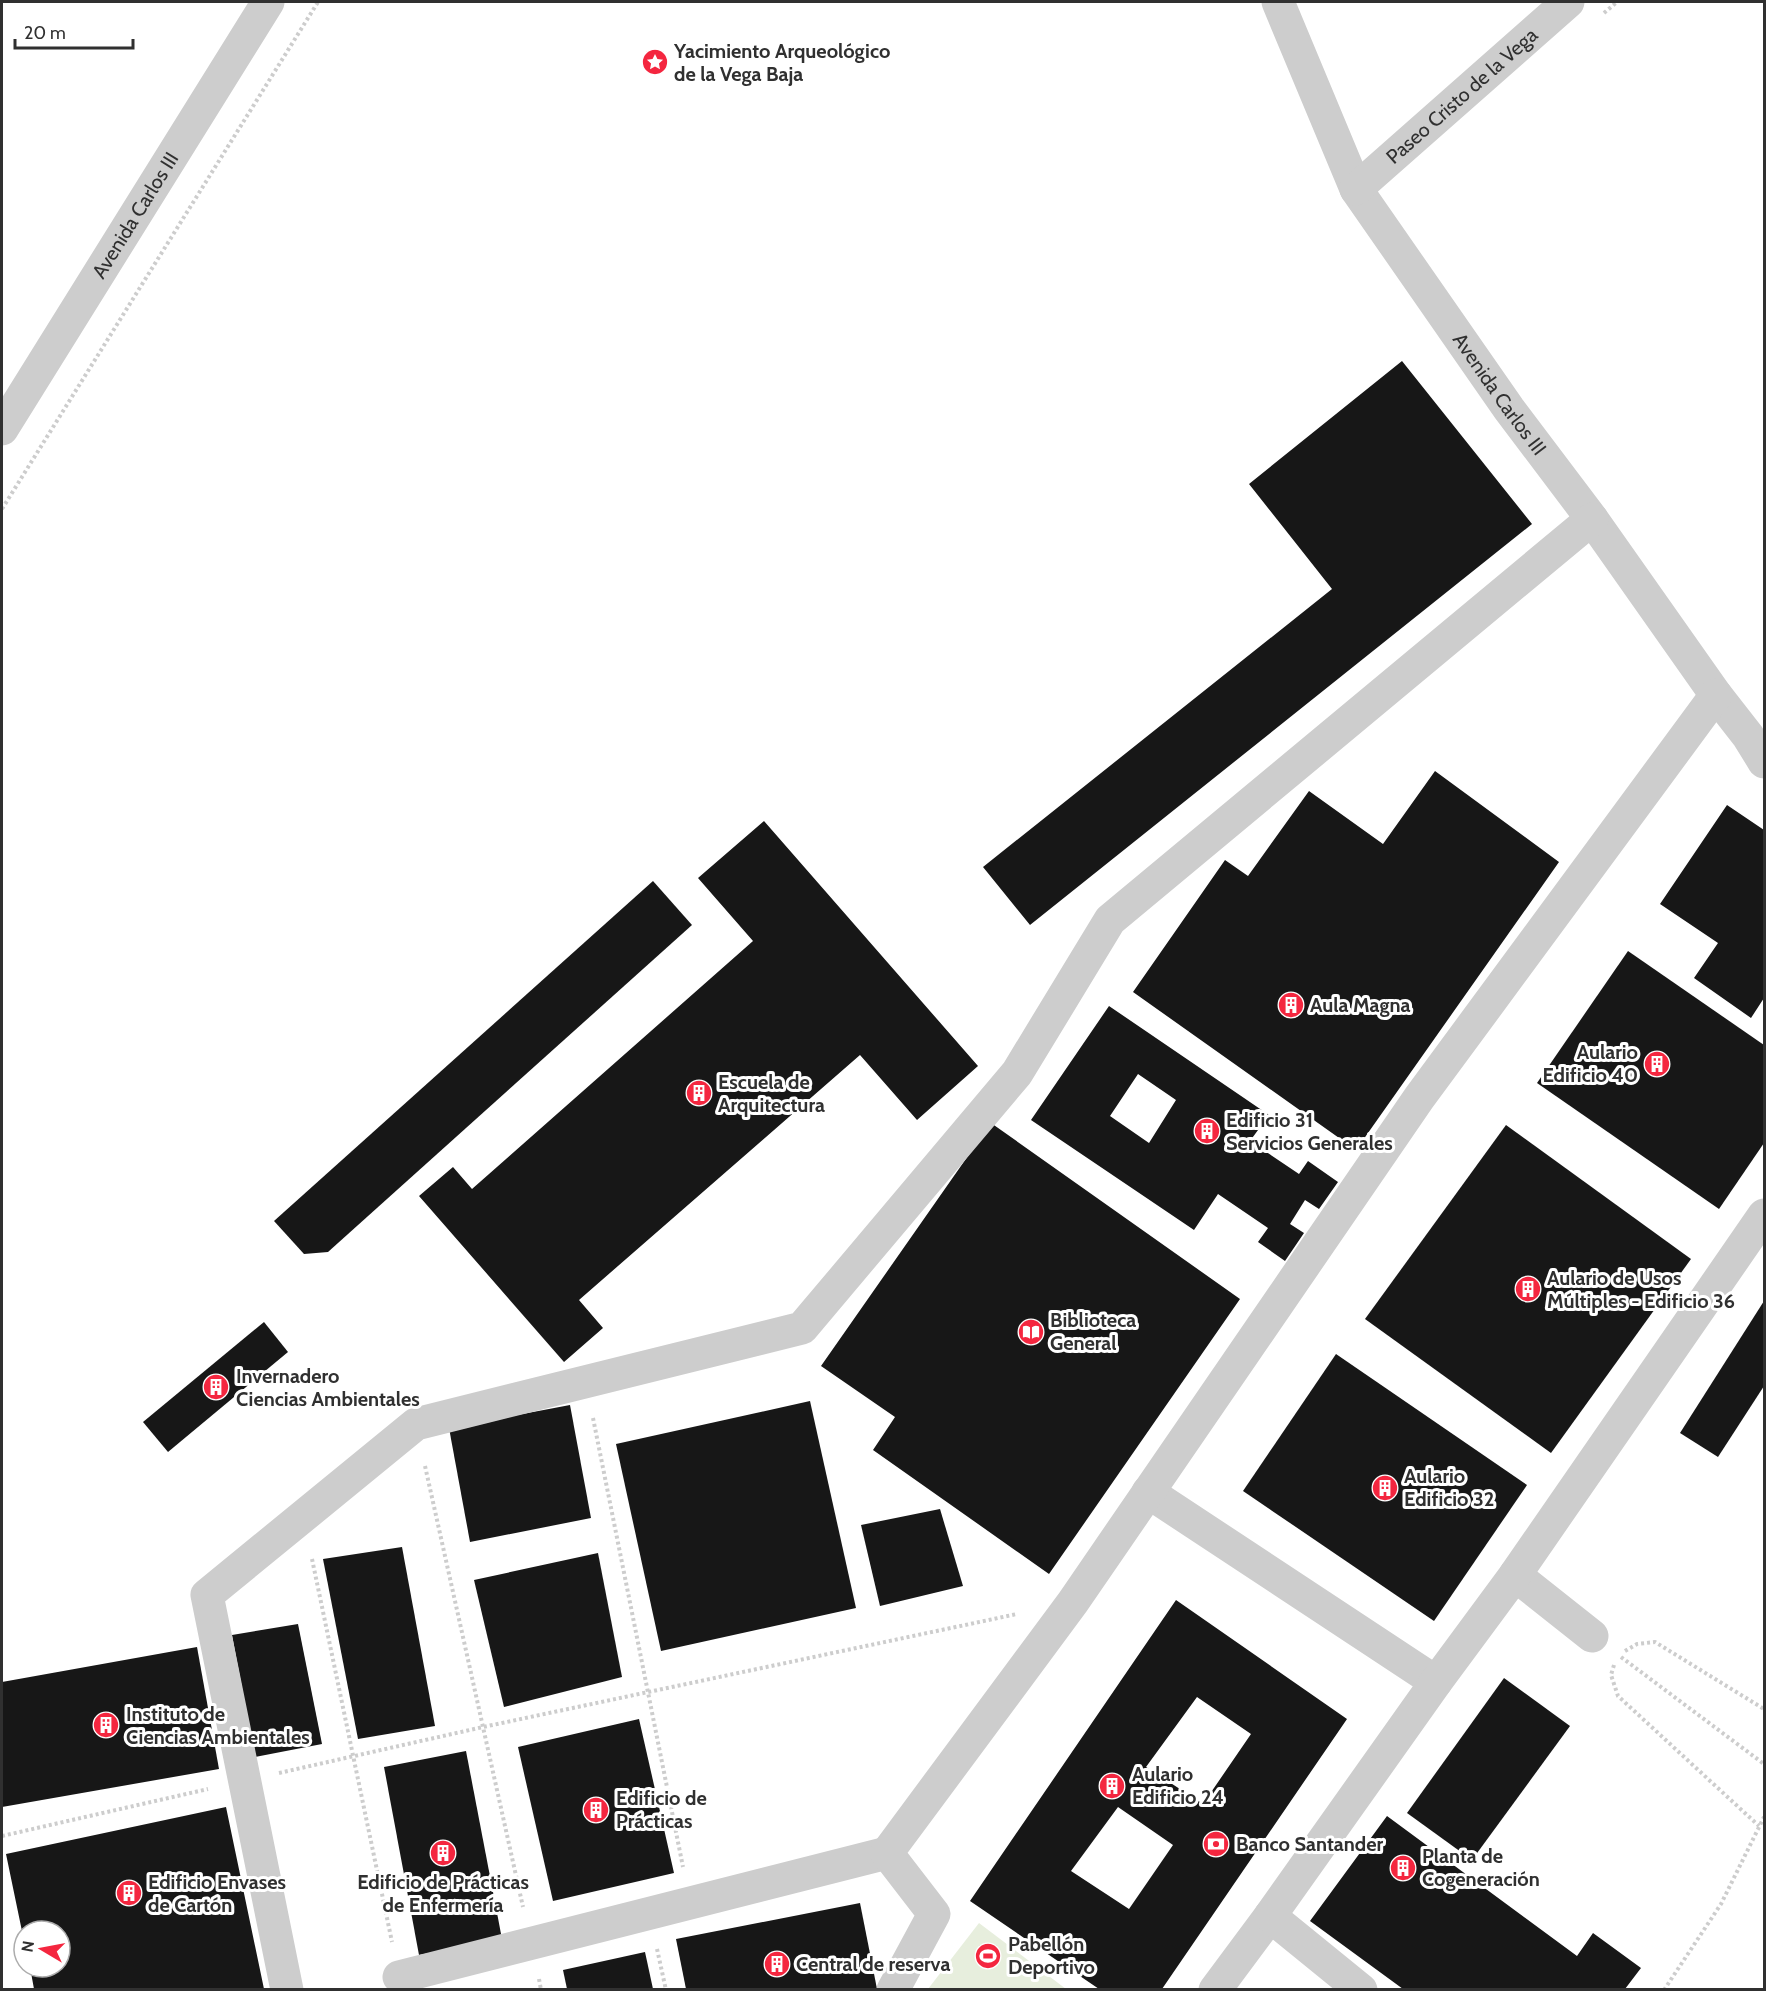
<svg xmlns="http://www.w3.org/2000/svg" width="1766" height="1991" font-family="Cabin,sans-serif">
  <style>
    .green { fill: #e7eedd }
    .building { fill: #171717; fill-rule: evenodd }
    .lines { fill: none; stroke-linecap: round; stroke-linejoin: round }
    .path { stroke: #cdcdcd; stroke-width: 4; stroke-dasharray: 3 3; stroke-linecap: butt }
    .minor { stroke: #cdcdcd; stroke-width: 33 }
    .labels { text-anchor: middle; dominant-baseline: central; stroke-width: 6; stroke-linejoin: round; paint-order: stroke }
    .poi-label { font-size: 20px; font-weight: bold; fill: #303030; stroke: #fff; text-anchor: start }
    .street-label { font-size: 20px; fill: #303030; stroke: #fff }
  </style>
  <rect width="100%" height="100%" fill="#fff"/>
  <!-- green -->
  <path class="green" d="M979 1923 1066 1989H928Z"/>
  <!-- building -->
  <g class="building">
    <path d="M1402 361 1532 524 1030 925 983 867 1332 589 1249 484Z"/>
    <path d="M1435 771 1559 862 1356 1150 1133 992 1225 860 1248 876 1309 791 1383 844Z"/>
    <path d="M1727 805 1764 830V998L1751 1018 1694 978 1718 943 1660 904Z"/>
    <path d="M764 821 978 1066 917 1120 860 1055 579 1300 603 1328 564 1362 419 1196 453 1167 472 1189 753 941 698 878Z"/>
    <path d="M653 881 692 925 328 1252 304 1254 274 1221Z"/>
    <path d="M1628 951 1764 1045V1143L1719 1209 1537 1083Z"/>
    <path d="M1109 1006 1269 1115 1250 1141 1299 1174 1308 1161 1338 1182 1319 1209 1305 1200 1290 1224 1304 1233 1285 1261 1258 1242 1268 1228 1218 1194 1194 1230 1031 1120ZM1138 1074 1176 1100 1149 1143 1110 1116Z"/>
    <path d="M991 1123 1240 1299 1049 1574 873 1450 895 1417 821 1366Z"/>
    <path d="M1506 1125 1691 1259 1551 1453 1365 1319Z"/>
    <path d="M1764 1301V1386L1718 1457 1680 1433Z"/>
    <path d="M264 1322 288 1352 168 1452 143 1422Z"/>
    <path d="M1336 1354 1527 1485 1434 1621 1243 1491Z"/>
    <path d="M810 1401 856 1608 661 1651 616 1444Z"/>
    <path d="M570 1405 591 1518 470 1542 449 1428Z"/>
    <path d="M940 1509 963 1586 880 1606 861 1525Z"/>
    <path d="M402 1547 435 1726 358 1739 323 1559Z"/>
    <path d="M598 1553 622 1677 504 1707 474 1580Z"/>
    <path d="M1176 1600 1347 1719 1162 1989H1099L970 1901ZM1197 1697 1251 1734 1203 1804 1146 1767ZM1118 1807 1173 1845 1129 1909 1071 1871Z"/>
    <path d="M298 1624 322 1744 255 1757 232 1635Z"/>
    <path d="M197 1647 219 1769 2 1807V1682Z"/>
    <path d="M1504 1678 1570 1726 1472 1860 1407 1813Z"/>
    <path d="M639 1719 674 1873 553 1901 518 1747Z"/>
    <path d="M466 1751 502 1939 419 1955 384 1767Z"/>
    <path d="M226 1807 264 1989H34L30 1967H60V1931H24L23 1936 6 1854Z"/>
    <path d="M1387 1816 1577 1956 1593 1933 1641 1968 1625 1989H1403L1310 1921Z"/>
    <path d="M860 1903 877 1989H686L676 1939Z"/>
    <path d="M645 1952 653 1989H567L563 1970Z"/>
  </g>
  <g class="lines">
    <!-- path -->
    <g class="path">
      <path d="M1604 13 1617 2"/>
      <path d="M2 509 318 2"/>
      <path d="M593 1418 683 1867"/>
      <path d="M425 1466 523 1907"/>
      <path d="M312 1559 392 1942"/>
      <path d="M1625 1651 1637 1644 1655 1642 1764 1709"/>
      <path d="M1621 1657 1764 1764"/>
      <path d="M1614 1665 1611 1675 1618 1696 1759 1826"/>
      <path d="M279 1773 483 1727 1017 1614"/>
      <path d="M2 1836 208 1789"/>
      <path d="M657 1949 666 1990"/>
      <path d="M539 1979 541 1990"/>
      <path d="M1664 1990 1721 1904 1764 1817"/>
    </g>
    <!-- minor -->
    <g class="minor">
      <path id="s1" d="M1278 2 1356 189 1509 409 1592 519 1716 695 1748 736 1764 762"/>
      <path id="s2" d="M1356 189 1568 2"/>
      <path id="s3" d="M2 429 268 2"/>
      <path d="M1148 1492 1436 1682"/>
      <path d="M1515 1575 1592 1636"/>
      <path d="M399 1977 887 1853"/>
      <path d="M287 1990 207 1595 416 1424 802 1328 1017 1073 1110 920 1592 519"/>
      <path d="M893 1990 934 1914 887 1853 1073 1602 1419 1098 1716 695"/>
      <path d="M1215 1990 1270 1916"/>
      <path d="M1361 1990 1270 1916 1436 1682 1515 1575 1764 1215"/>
    </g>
  </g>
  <!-- icons -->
  <defs>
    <g id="sight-disc" transform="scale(1.35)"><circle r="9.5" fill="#f4263f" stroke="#fff"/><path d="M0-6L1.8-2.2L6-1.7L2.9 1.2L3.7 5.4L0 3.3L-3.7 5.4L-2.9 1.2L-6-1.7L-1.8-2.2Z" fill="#fff"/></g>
    <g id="building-disc" transform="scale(1.35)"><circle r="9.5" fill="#f4263f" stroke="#fff"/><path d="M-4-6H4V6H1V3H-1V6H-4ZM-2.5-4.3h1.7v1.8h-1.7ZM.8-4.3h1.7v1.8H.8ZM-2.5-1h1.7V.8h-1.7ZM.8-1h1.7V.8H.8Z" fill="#fff"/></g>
    <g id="library-disc" transform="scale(1.35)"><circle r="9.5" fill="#f4263f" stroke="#fff"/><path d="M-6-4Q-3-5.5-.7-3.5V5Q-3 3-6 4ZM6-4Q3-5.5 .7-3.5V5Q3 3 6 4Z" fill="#fff"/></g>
    <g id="bank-disc" transform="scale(1.35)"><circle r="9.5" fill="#f4263f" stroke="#fff"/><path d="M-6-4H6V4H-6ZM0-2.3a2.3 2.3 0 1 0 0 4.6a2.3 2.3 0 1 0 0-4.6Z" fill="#fff"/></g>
    <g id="stadium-disc" transform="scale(1.35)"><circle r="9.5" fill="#f4263f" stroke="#fff"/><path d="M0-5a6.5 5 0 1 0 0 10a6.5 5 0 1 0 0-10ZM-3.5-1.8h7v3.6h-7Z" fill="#fff"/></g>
  </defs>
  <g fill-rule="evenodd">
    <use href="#sight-disc" x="655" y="62"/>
    <use href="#building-disc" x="1291" y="1005"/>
    <use href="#building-disc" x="1657" y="1064"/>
    <use href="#building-disc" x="699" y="1093"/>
    <use href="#building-disc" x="1207" y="1131"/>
    <use href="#building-disc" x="1528" y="1289"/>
    <use href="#library-disc" x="1031" y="1332"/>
    <use href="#building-disc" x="216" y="1387"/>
    <use href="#building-disc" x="1385" y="1488"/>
    <use href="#building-disc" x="106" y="1725"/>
    <use href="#building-disc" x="1112" y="1786"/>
    <use href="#building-disc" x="596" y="1810"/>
    <use href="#bank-disc" x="1216" y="1844"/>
    <use href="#building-disc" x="443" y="1853"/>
    <use href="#building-disc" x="1403" y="1868"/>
    <use href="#building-disc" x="129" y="1893"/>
    <use href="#stadium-disc" x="988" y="1956"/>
    <use href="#building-disc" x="777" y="1964"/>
  </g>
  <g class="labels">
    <!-- poi labels -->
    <g class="poi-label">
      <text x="674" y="51">Yacimiento Arqueológico<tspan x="674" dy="23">de la Vega Baja</tspan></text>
      <text x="1310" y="1005">Aula Magna</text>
      <text x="1638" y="1052" text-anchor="end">Aulario<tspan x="1638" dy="23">Edificio 40</tspan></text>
      <text x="718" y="1082">Escuela de<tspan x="718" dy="23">Arquitectura</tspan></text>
      <text x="1226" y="1120">Edificio 31<tspan x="1226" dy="23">Servicios Generales</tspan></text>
      <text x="1547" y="1278">Aulario de Usos<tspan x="1547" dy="23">Múltiples - Edificio 36</tspan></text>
      <text x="1050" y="1320">Biblioteca<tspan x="1050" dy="23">General</tspan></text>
      <text x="236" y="1376">Invernadero<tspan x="236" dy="23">Ciencias Ambientales</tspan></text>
      <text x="1404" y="1476">Aulario<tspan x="1404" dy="23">Edificio 32</tspan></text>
      <text x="126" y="1714">Instituto de<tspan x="126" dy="23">Ciencias Ambientales</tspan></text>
      <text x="1132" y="1774">Aulario<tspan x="1132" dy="23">Edificio 24</tspan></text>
      <text x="616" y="1798">Edificio de<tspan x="616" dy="23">Prácticas</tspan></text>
      <text x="1236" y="1844">Banco Santander</text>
      <text x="1422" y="1856">Planta de<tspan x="1422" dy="23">Cogeneración</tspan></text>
      <text x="148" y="1882">Edificio Envases<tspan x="148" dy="23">de Cartón</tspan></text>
      <text x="443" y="1882" text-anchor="middle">Edificio de Prácticas<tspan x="443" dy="23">de Enfermería</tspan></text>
      <text x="1008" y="1944">Pabellón<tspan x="1008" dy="23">Deportivo</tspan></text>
      <text x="796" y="1964">Central de reserva</text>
    </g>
    <!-- street labels -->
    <g class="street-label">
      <text stroke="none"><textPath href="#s2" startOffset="141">Paseo Cristo de la Vega</textPath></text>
      <text stroke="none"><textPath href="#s3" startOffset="252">Avenida Carlos III</textPath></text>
      <text stroke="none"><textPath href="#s1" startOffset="453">Avenida Carlos III</textPath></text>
    </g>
  </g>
  <!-- border -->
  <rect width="1766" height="1991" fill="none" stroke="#303030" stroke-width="6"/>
  <!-- north arrow -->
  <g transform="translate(42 1949) rotate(280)"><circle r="28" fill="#ffffff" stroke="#acacac" stroke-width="1.5"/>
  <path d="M0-4.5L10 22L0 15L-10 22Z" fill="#f4263f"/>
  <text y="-9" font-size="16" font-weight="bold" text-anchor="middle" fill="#303030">N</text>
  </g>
  <!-- scale -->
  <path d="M15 39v9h118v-9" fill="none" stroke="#303030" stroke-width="3"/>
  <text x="24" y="39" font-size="18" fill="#303030" stroke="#ffffff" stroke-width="4.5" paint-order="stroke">20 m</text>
</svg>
